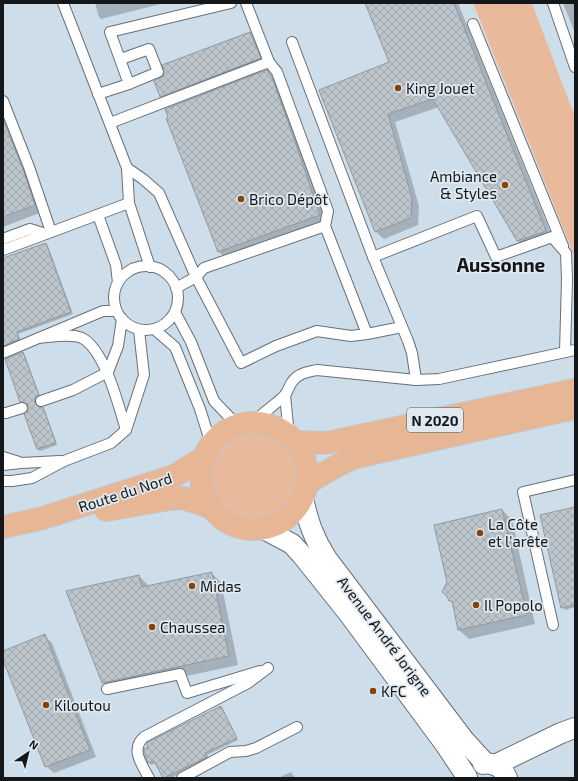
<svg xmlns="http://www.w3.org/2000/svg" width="578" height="781" font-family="'Exo 2',sans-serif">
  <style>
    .built { fill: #cddde9 }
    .green { fill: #e8b99b }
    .shadow { fill: #0003 }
    .building { fill: url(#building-cross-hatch); stroke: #90999f }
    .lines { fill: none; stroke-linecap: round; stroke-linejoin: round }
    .lane-casing { stroke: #687076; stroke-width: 12 }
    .street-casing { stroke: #687076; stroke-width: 22 }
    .primary-casing { stroke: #c7c7c8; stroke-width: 24 }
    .lane { stroke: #fff; stroke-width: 10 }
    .street { stroke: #fff; stroke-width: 20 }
    .primary { stroke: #e6b695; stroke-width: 22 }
    .poi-dot { fill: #83430a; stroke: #dfe9ef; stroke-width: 1.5 }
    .labels { text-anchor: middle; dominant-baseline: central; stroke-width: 3.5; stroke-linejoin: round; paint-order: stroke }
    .shield { fill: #dfe9ef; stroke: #515659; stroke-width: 1 }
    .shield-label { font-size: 14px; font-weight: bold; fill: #141719 }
    .poi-label { font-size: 15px; fill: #141719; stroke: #dfe9ef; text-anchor: start }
    .street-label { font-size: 15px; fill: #141719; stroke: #dfe9ef }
    .district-label { font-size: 19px; font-weight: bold; fill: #141719; stroke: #dfe9ef }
  </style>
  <defs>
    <pattern id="building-cross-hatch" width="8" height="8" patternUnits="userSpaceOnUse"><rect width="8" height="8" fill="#bcc5cb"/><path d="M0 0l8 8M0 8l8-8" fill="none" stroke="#a1a8ae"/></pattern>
  </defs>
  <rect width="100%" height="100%" fill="#dfe9ef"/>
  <!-- built -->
  <g class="built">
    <path d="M3 3H473L575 258V778H3Z"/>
    <path d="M532 3H575V117Z"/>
  </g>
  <!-- green -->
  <g class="green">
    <path d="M473 3H532L575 117V258Z"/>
    <circle cx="254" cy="477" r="43"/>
  </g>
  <!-- shadow -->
  <g class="shadow">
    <path d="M95 3H165L101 19 99 17Z"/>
    <path d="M367 3H458L553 239 526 248 518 241 439 107 395 122 419 206 418 225 384 239 376 232 320 91 390 62Z"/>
    <path d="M563 3H575V33Z"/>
    <path d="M250 33 252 36 262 61 163 98 161 96Z"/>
    <path d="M267 71 278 84 327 222 227 259 219 252Z"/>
    <path d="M8 134 16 141 42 212 3 227V136Z"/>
    <path d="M45 244 48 246 73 314 18 334 21 341 3 348V260Z"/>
    <path d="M23 353 25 355 40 398 37 402V406L43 408 45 411 57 445 40 451 37 449 29 405 27 404H23L21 401Z"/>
    <path d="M575 508V607L565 610 562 607Z"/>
    <path d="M502 510 512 520 535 624 469 639 459 630 453 604 443 592 448 582Z"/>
    <path d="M211 573 221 582 238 665 112 692 103 682 139 576 149 586Z"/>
    <path d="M44 636 52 643 96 757 54 773 46 766 3 657V652Z"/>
    <path d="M221 707 238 740 207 755 209 759 171 778H164L156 763 151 765 148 759Z"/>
    <path d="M291 772 295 778H278Z"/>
  </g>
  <!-- building -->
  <g class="building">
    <path d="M365 3H454L546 231 517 241 433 99 388 114 412 198 411 218 375 232 319 90 389 62Z"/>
    <path d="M250 32 261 58 160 97 154 81 163 76 164 73 162 65Z"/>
    <path d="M267 70 270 75H271L291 130 320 215 218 252 166 118 168 117 165 109Z"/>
    <path d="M3 119 23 169 35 205 3 217Z"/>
    <path d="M46 243 71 312 17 332 19 339 3 346V258Z"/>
    <path d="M23 352 39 395 35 399V403L39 407H43L56 443 37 449 24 414 28 410V406L24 402H20L5 359Z"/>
    <path d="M575 507V605L561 608 540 515Z"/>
    <path d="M502 509 527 615 458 630 452 601H449L447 596 442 592 447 582 434 525Z"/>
    <path d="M212 572 229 656 102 683 66 591 139 575 142 587Z"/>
    <path d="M45 634 90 750 45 767 3 660V651Z"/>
    <path d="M221 706 237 738 205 753 207 757 164 778H163L154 761 148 763 144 751V749L148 747 147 744 148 742Z"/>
  </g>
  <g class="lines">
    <!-- lane casing -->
    <g class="lane-casing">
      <g id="lane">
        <path d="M63 3 127 168 129 203 150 267"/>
        <path d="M553 3 575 67"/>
        <path d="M473 24 563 246"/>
        <path d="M292 42 373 257 408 341 412 353 416 380"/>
        <path d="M121 59 149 49 158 72 129 84"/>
        <path d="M269 62 277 72 328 211 325 226 367 334 402 327"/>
        <path d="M98 94 129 84 110 32 231 3"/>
        <path d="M3 101 29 167 51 232"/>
        <path d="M110 123 269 62 246 3"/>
        <path d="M127 168 143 179 159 193 196 277 176 288"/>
        <path d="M98 215 116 265 118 283"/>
        <path d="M325 226 204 268 196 277 241 363 276 346 317 331 351 336 367 334"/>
        <path d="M3 239 30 229 46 234"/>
        <path d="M3 250 129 203"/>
        <path d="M373 257 477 216 496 257 552 237 566 253 567 279 565 352"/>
        <circle cx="146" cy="298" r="32"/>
        <path d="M175 312 191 342 214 401 237 425"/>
        <path d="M154 329 175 347 200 409 211 444"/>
        <path d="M39 338C51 337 71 333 82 338 105 350 119 407 126 430"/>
        <path d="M3 353 103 311H116"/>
        <path d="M285 395 289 436"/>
        <path d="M41 401 73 390 108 372 118 346 122 319"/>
        <path d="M3 413H6L22 408"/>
        <path d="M253 423C262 413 275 405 284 396 288 392 289 386 292 382 298 373 308 372 317 370L416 380 439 379 575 350"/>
        <path d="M3 457 19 462"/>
        <path d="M3 465 21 463 60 461"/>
        <path d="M3 481H12L32 478 64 461 111 443 126 430 144 375 139 330"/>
        <path d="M553 625 523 492 575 480"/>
        <path d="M107 689 180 674 187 693 260 671"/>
        <path d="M149 778C142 765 130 749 144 737L248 683 268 668"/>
        <path d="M182 778 230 752 246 751 256 748 297 727"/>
      </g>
    </g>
    <!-- street casing -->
    <g class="street-casing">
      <g id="street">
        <path d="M303 498C308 522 314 539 327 559L464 740 485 763"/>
        <path d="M264 529 292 544 302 555 349 614 445 744 467 777"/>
        <path d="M483 764C494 762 503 768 507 778"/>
        <path d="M495 765 561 733 575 728"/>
      </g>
    </g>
    <!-- primary casing -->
    <g class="primary-casing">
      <g id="primary">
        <circle cx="254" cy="476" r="53"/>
        <path d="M295 442 324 443 336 441 575 390"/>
        <path d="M307 483C324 474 337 464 356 457L575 408"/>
        <path d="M106 510 170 499 183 498 210 507"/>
        <path d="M3 527 43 518 174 476 203 458"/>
      </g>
    </g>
    <!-- lane -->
    <use href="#lane" class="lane"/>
    <!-- street -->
    <use href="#street" class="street"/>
    <!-- primary -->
    <use href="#primary" class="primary"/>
  </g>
  <!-- markers -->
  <g class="poi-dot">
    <circle cx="398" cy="88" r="4"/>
    <circle cx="505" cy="185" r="4"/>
    <circle cx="241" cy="199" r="4"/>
    <circle cx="480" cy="533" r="4"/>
    <circle cx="192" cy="586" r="4"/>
    <circle cx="476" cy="605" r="4"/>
    <circle cx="152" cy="627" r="4"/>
    <circle cx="373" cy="691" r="4"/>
    <circle cx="46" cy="705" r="4"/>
  </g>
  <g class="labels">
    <!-- shield labels -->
    <rect class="shield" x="407" y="408" width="56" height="24" rx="3"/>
    <g class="shield-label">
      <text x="435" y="420">N 2020</text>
    </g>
    <!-- poi labels -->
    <g class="poi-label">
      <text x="406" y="88">King Jouet</text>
      <text x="497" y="176" text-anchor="end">Ambiance<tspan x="497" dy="17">&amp; Styles</tspan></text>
      <text x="249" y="199">Brico Dépôt</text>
      <text x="488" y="524">La Côte<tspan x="488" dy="17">et l'arête</tspan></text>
      <text x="200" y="586">Midas</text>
      <text x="484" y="605">Il Popolo</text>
      <text x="160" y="627">Chaussea</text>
      <text x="381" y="691">KFC</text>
      <text x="54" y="705">Kiloutou</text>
    </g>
    <!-- street labels -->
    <g class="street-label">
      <text transform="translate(125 492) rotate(-18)">Route du Nord</text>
      <text transform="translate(385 636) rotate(53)">Avenue André Jorigne</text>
    </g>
    <!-- district labels -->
    <g class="district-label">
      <text x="501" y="264">Aussonne</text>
    </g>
  </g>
  <!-- border -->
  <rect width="578" height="781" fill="none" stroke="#141719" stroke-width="8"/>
  <!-- north arrow -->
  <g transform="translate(28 753) rotate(35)" stroke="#dfe9ef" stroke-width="3" paint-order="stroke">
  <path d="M0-3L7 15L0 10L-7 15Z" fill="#141719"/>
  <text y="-6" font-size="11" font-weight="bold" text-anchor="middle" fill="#141719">N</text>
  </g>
</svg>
